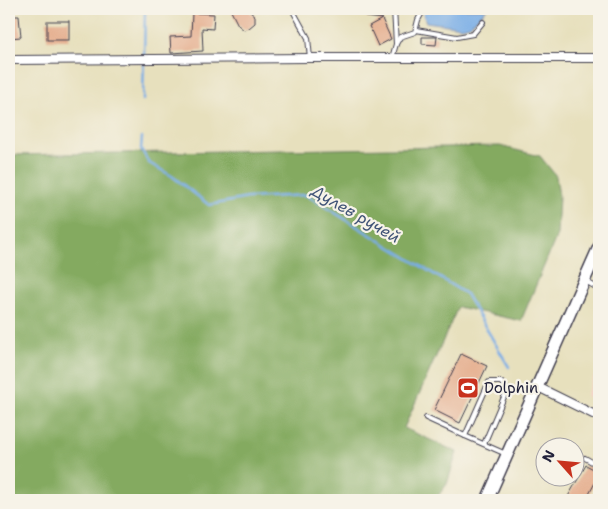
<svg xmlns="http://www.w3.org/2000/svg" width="608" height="509" font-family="'Shantell Sans',sans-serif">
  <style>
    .built { fill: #f7d0c9 }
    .forest { fill: #84aa60; stroke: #53664e }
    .water { fill: #79ade6; stroke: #4e6890 }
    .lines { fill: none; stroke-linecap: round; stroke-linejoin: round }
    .stream { stroke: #79ade6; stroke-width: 2.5 }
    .building { fill: #e5ae8e }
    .service-casing { stroke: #403e4e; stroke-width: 6 }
    .minor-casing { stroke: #403e4e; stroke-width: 10 }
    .secondary-casing { stroke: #403e4e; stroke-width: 14 }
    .service { stroke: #fff; stroke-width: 4 }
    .minor { stroke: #fff; stroke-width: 8 }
    .secondary { stroke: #fff; stroke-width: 11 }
    .labels { text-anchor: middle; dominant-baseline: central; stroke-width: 4.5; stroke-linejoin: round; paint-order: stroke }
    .poi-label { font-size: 15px; fill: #22223b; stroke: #f7f3e8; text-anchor: start }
    .water-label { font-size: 16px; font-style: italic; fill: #405377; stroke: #f7f3e8 }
  </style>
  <rect width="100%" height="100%" fill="#f7f3e8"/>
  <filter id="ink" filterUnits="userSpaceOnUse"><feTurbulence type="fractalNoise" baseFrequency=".02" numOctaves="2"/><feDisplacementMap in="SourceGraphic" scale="10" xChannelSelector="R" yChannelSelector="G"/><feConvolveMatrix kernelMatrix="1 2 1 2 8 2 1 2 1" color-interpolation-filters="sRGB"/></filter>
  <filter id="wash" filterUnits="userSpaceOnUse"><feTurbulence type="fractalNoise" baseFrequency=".0096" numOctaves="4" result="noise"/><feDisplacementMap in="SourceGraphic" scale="20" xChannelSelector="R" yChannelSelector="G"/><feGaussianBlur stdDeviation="1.12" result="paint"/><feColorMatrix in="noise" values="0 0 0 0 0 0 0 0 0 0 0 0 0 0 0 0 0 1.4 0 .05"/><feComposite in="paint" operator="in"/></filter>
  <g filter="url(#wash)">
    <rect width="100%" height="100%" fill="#e7e0bd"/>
    <!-- built -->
    <path class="built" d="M599 364V402L586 396Z"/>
    <!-- forest -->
    <path class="forest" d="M500 146 540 156 556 176 559 196 557 235 521 321 458 307 404 428 457 452 447 484 435 500H9V155Z"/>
    <!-- water -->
    <path class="water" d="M427 9H487L470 25 462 27 426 22 423 14Z"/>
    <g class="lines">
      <!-- stream -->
      <g class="stream">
        <path d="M143 100 145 9"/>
        <path d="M142 137 141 149 149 163 172 176 209 205 248 198 306 195 466 294 509 367"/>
      </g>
    </g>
    <g id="blocks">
      <!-- building -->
      <g class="building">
        <path d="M230 9H254L250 12 255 16V23L249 28 244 30 238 25Z"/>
        <path d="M366 9H379V13L382 19 366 17Z"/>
        <path d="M192 13 214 14 213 29 202 28 203 51 171 53 170 37 191 36Z"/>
        <path d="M9 16H19L21 37 9 38Z"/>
        <path d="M382 19 391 39 378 46 369 26Z"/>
        <rect x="47" y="21" width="22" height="19"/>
        <path d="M422 37H437L436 45 422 44Z"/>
        <path d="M461 354 487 366 460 423 434 410Z"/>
        <path d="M586 465 599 472V475L586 500H566Z"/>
      </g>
    </g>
  </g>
  <g filter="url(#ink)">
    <use href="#blocks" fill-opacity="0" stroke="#403e4e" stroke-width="1"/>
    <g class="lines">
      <!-- service casing -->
      <g class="service-casing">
        <g id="service">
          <path d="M292 9 308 38 310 58"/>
          <path d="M394 9 396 44"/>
          <path d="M416 30 457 37 473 34 483 22"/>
          <path d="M392 58 396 44 400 37 415 32 418 20 424 9"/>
          <path d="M587 282 599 289"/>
          <path d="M426 418 465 436"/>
          <path d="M484 444 507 390 501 382H489L465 436 506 454"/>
          <path d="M585 458 599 466"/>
          <path d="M595 500 599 493"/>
        </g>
      </g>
      <!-- minor casing -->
      <g class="minor-casing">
        <g id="minor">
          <path d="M9 60 310 58H599"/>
          <path d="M538 387 599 417"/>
        </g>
      </g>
      <!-- secondary casing -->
      <g class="secondary-casing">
        <path id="secondary" d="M487 500 599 247"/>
      </g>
      <!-- service -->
      <use href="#service" class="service"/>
      <!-- minor -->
      <use href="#minor" class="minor"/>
      <!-- secondary -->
      <use href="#secondary" class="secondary"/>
    </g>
  </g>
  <!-- icons -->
  <defs>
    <g id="stadium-square" transform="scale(1.125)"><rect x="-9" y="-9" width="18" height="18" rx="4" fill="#c8321e" stroke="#f7f3e8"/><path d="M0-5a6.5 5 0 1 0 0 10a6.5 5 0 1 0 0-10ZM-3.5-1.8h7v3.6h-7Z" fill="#fff"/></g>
  </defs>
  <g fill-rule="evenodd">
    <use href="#stadium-square" x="468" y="388"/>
  </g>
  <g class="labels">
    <!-- poi labels -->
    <g class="poi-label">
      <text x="484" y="388">Dolphin</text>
    </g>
    <!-- water labels -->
    <g class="water-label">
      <text transform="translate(356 214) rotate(30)">Дулев ручей</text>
    </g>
  </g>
  <!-- margin -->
  <rect width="608" height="509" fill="none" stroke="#f7f3e8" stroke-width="30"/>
  <!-- north arrow -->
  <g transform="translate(560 462) rotate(297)"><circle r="24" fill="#f7f3e8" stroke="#a29fa3"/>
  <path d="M0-4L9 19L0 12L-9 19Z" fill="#c8321e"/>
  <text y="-8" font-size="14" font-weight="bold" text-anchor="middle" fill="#22223b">N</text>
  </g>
</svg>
